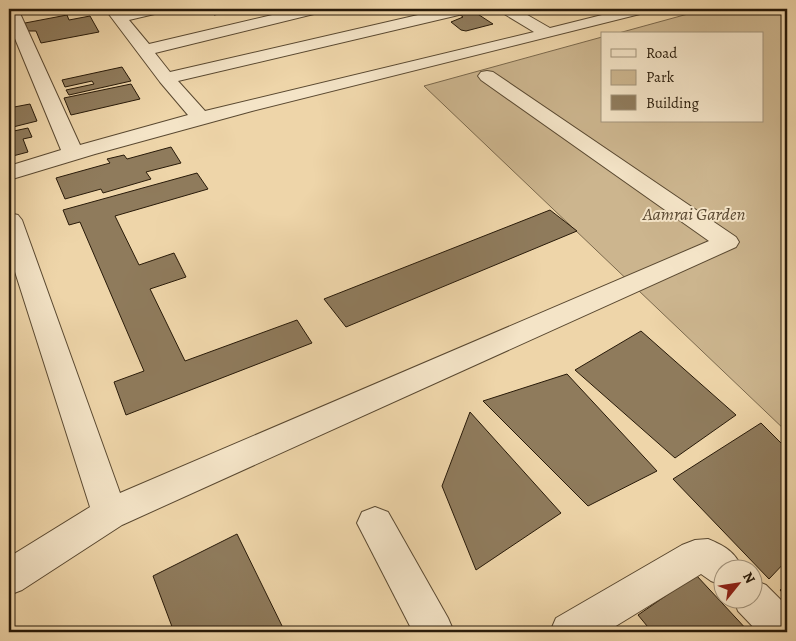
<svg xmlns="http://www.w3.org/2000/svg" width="796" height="641" font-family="Alegreya,serif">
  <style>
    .green { fill: #ccb58e; stroke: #7a684c }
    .building { fill: #8f7b5c; stroke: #281a09 }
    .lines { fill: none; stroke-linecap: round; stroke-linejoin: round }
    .minor-casing { stroke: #5a4931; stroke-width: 2 }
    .minor { fill: #f4e4c7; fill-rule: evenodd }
    .labels { text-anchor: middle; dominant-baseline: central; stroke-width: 4; stroke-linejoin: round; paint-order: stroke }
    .park-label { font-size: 18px; font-style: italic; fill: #594831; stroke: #f4e4c7 }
  </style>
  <rect width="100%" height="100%" fill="#eed5a9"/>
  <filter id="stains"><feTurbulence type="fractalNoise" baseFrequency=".004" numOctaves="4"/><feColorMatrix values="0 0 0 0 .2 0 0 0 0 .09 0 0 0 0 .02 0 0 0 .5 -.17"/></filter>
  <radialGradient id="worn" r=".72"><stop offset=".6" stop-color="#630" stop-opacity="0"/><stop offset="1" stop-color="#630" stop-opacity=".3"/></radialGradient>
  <!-- green -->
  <path class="green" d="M706 9H787V432L424 86 602 37V121H762V34H615Z"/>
  <!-- building -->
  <g class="building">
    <path d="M208 9H246L214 15Z"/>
    <path d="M473 11 493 24 466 31 461 30 451 22 463 17 459 14Z"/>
    <path d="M67 15 69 20 90 16 99 32 41 43 36 31H28L25 23Z"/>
    <path d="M122 67 131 81 69 95 66 90 94 84 92 81 65 87 62 80Z"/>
    <path d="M131 84 140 99 71 115 64 98Z"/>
    <path d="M30 104 37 121 9 128V108Z"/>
    <path d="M28 128 32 137 23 139 28 152 9 157V132Z"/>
    <path d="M171 147 181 163 146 172 151 179 103 193 101 189 65 199 56 178 110 163 107 159 124 155 127 159Z"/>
    <path d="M197 173 208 189 115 216 139 265 174 253 186 277 150 289 185 361 297 320 312 343 126 415 114 382 144 371 80 222 69 225 63 210Z"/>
    <path d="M550 210 577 231 346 327 324 299Z"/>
    <path d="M641 331 736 415 675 458 575 370Z"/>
    <path d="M567 374 657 471 588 506 483 401Z"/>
    <path d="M470 412 561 513 476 570 442 486Z"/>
    <path d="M761 423 787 449V560L769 579 673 479Z"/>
    <path d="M237 534 285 632H174L153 576Z"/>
    <path d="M696 575 749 632H652L638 615Z"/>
    <path d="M787 584V598L780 590Z"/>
  </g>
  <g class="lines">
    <!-- minor casing -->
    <g class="minor-casing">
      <g id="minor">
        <path d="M9 9H18L80 145 188 115 160 82 105 9H121L123 12 137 9H166L163 12 129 20 149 44 298 9H325L322 12 155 53 170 72 444 9H471L468 12 463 14 178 81 205 111 534 32 501 12 498 9H517L550 28 626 9H651L648 12 252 111 95 154 9 180V166L61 150 9 24Z"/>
        <path d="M487 71 493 72 736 237 739 242 736 247 122 525 22 590 9 595V557L90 507 9 253V213L18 215 22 220 120 493 709 241 481 80 478 76 481 72Z"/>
        <path d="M375 507 388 512 448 618 454 632H413L357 523 362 512Z"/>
        <path d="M708 539C725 546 735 552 742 568H724V586L711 581 701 574 606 632H550L556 618 682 545 695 540Z"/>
        <path d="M754 580 766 585 787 606V632H758L738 611 733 598H754Z"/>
      </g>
    </g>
    <!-- minor -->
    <use href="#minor" class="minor"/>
  </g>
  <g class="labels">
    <!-- park labels -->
    <g class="park-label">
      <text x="694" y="214">Aamrai Garden</text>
    </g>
  </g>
  <!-- margin -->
  <rect width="796" height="641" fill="none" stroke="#eed5a9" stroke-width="30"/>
  <rect x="10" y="10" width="776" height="621" fill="none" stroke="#281a09" stroke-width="2.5"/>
  <rect x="15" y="15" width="766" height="611" fill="none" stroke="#281a09"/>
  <!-- legend -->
  <rect x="601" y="32" width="162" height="90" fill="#f4e4c7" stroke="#a2937b"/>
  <rect x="611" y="49" width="25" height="8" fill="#f4e4c7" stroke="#a2937b"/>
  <text x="646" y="58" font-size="15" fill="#281a09">Road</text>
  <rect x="611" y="70" width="25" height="15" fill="#ccb58e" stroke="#a2937b"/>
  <text x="646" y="82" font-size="15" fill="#281a09">Park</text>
  <rect x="611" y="95" width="25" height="15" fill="#8f7b5c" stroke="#a2937b"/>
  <text x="646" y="108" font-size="15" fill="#281a09">Building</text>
  <!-- north arrow -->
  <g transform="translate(738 584) rotate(60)"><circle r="24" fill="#f4e4c7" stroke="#a2937b"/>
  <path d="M0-4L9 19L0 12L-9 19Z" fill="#8f2418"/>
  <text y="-8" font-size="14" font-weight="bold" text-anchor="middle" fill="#281a09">N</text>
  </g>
  <rect width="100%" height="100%" filter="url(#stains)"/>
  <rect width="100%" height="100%" fill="url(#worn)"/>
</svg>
